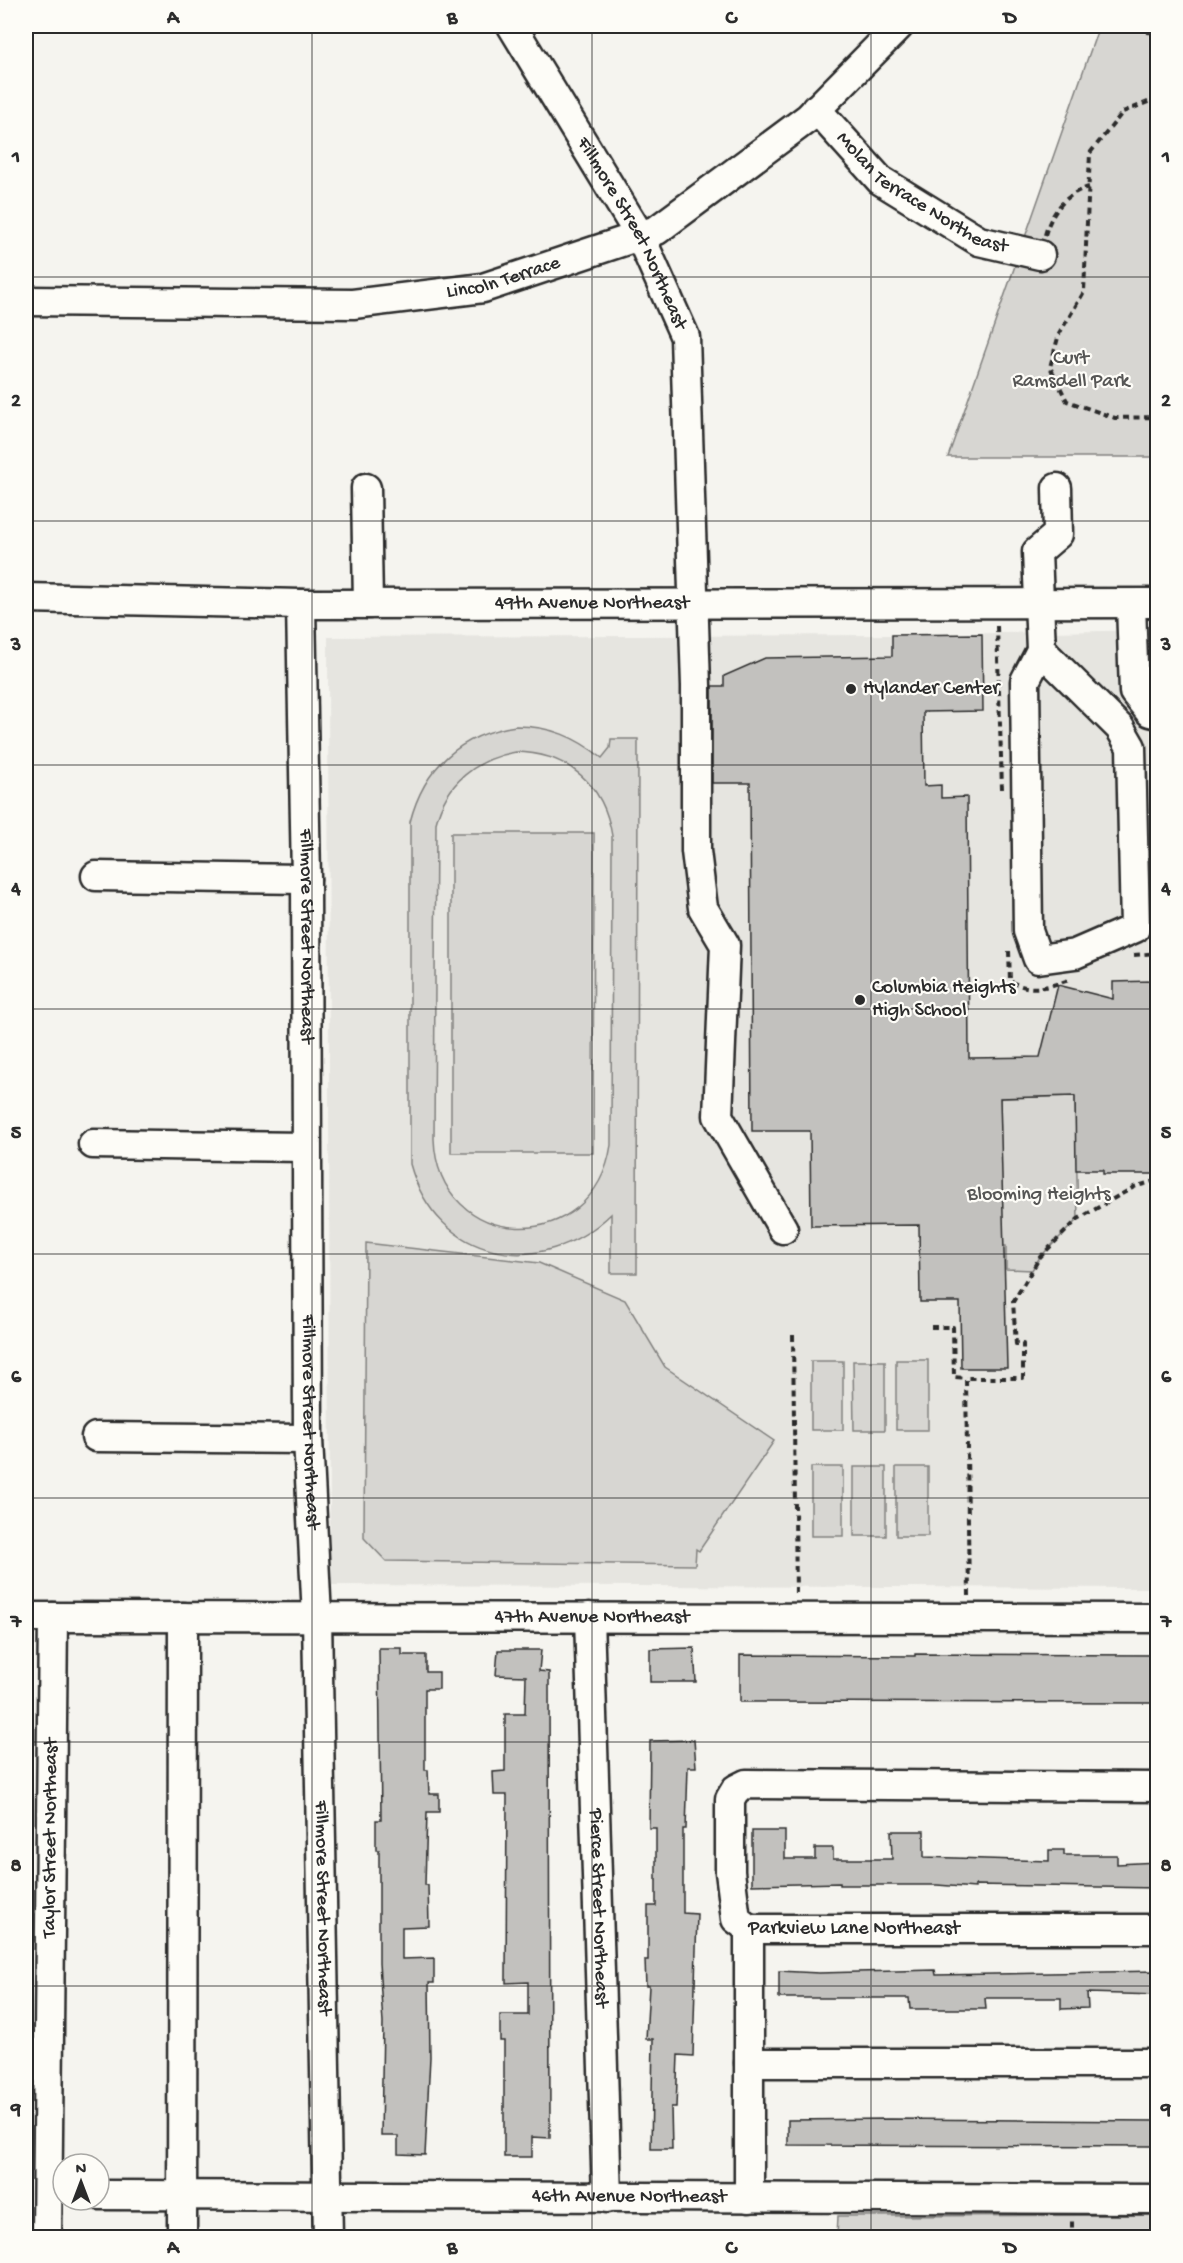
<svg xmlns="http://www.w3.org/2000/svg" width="1183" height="2263" font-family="'Gochi Hand',sans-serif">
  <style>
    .built { fill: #e6e5e0 }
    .green { fill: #d7d6d2; stroke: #81807e; stroke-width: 1.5; fill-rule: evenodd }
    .building { fill: #c2c1be; stroke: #2b2b2b; stroke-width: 1.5 }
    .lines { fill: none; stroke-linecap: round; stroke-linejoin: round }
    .minor-casing { stroke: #2b2b2b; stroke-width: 33 }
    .path { stroke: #2b2b2b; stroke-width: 4; stroke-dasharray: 6 4.5; stroke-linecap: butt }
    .minor { stroke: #fdfcf7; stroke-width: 28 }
    .grid { fill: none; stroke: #2b2b2b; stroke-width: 1.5; stroke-opacity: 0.55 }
    .poi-dot { fill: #2b2b2b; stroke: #fdfcf7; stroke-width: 2 }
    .labels { text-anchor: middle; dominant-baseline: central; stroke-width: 4.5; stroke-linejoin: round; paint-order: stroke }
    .street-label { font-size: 20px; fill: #2b2b2b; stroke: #fdfcf7 }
    .park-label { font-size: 20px; fill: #565655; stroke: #fdfcf7 }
    .poi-label { font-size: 20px; fill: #2b2b2b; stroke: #fdfcf7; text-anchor: start }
    .neatline { fill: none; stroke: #2b2b2b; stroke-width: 2 }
    .grid-label { font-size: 20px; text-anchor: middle; font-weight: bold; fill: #2b2b2b }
  </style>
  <rect width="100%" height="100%" fill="#f5f4ef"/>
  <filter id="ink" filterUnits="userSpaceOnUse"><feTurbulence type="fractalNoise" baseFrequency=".0167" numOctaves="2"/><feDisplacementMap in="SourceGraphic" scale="12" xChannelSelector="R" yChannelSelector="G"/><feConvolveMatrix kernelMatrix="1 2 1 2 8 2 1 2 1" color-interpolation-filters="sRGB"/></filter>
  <g filter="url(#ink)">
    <!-- built -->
    <path class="built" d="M1157 630V1588L330 1585 328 637 892 635Z"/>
    <!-- green -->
    <g class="green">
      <path d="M1099 26H1157V457H948Z"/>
      <path d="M516 726C550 726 576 737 602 758L610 748 611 739H638L637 1273H611V1214C541 1281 437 1262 410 1164V822C424 767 461 734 516 726ZM516 752C568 753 604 784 612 836L611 1145C594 1259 438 1253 434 1139L436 823C446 783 476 759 516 752Z"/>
      <path d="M451 833H594L593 1153H451Z"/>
      <path d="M1075 1096 1078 1219 1040 1257 1032 1270 1006 1269V1246H1002L1000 1098Z"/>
      <path d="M366 1243 539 1263 625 1300 665 1367 774 1441 699 1551 696 1549 695 1565 386 1561 364 1538Z"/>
      <rect x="896" y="1360" width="32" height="70"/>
      <rect x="811" y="1361" width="32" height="69"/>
      <path d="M853 1361H885V1430H854Z"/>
      <rect x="811" y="1467" width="32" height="69"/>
      <rect x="854" y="1467" width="32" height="69"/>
      <rect x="896" y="1467" width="32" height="69"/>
      <path d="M1157 2215V2237H837L838 2216Z"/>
    </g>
    <!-- building -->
    <g class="building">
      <path d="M982 634 983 711 923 712 924 786 941 785V798L967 797 969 1058 1040 1057 1058 985 1113 999V982L1152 981 1154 1094H1158V1174H1103V1170H1076L1075 1096 1000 1098 1007 1368H961L960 1302H920L919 1225 811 1226 810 1131H752L750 783H712V686H724V676L765 658 892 656V635Z"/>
      <path d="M379 1648H402V1655H426V1672H439V1689H425V1770H428L429 1794H439V1812H427L425 1885H428L429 1926 402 1927V1959L434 1958V1983H429L430 2057 425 2155 398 2154V2136H381L383 2023 379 1963V1850H376V1820H381Z"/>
      <path d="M694 1648 696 1682H650V1649Z"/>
      <path d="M498 1650H541L539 1671 549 1672 550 2138 532 2137V2157H504V2041H500V2015H528V1982L506 1983 507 1795H494L493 1772 505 1771V1714H525L526 1676 496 1675Z"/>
      <path d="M915 1654 1158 1655V1703L740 1702V1655L915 1656Z"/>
      <path d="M694 1740 696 1767H688L686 1829H683V1913L697 1914 693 2056 678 2055 676 2107H671L672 2149H651L653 2039H646L649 1986H646L645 1960H648V1906H656V1828H649L650 1741Z"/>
      <path d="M752 1831H785V1859H815V1848H833V1859H892L891 1831H924V1857L1049 1861V1850H1064V1855H1117V1864L1158 1862V1888L975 1885V1888L937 1885H840V1883L752 1885Z"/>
      <path d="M935 1970 936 1975 1158 1971V1995L1087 1993 1088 2008 1061 2009V1998H985L986 2009H910L909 1998H779V1971L819 1973Z"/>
      <path d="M889 2119 1158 2121V2146L788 2145V2120Z"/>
    </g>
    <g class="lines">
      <!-- minor casing -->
      <g class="minor-casing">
        <g id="minor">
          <path id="s1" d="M512 26 640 236 685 337 696 686V851L703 908 725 945 718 1116 783 1229"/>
          <path id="s2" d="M816 109 880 180 979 241 1040 255"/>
          <path id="s3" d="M26 301 353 304 483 288 657 230 808 118 899 26"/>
          <path d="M366 488 368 604"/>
          <path id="s4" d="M26 598 301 604 1158 603"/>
          <path id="s5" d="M301 604 306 879 308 1439 317 1617 328 2238"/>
          <path d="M1131 604 1134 692 1150 712 1158 714"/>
          <path d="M1041 650 1120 728 1131 747 1135 928 1075 954 1038 959 1028 931 1025 681 1041 650 1037 552 1058 534 1057 488"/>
          <path d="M96 876 306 879"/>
          <path d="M93 1144 306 1147"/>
          <path d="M96 1437 308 1439"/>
          <path id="s6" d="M26 1617 1158 1618"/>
          <path id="s7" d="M589 1617 607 2198"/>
          <path d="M749 1929 736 1919 730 1872V1799L736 1789 746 1784 1158 1787"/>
          <path id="s8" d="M749 1929H1158"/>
          <path d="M749 1929V2198"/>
          <path d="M749 2063H1158"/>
          <path id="s9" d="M99 2195 1158 2199"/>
          <path id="s10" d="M47 2238 53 1617"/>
          <path d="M182 2238 183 1617"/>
        </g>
      </g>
      <!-- path -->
      <g class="path">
        <path d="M1147 32 1158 33"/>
        <path d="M1158 98 1123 112 1090 153 1084 292 1059 334 1050 367 1067 401 1115 418 1158 417"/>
        <path d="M1045 235C1051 213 1066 193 1089 187"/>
        <path d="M997 626 1002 789"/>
        <path d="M1009 951 1010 981C1031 993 1047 987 1069 980"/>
        <path d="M1134 955 1158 953"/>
        <path d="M931 1327H953L954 1377 966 1378"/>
        <path d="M793 1335 796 1596"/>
        <path d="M969 1596 966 1378H1023V1344H1016L1013 1302 1040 1257 1078 1219 1134 1187 1158 1180"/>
        <path d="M1072 2238V2220"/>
      </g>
      <!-- minor -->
      <use href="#minor" class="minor"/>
    </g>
  </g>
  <!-- grid -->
  <path class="grid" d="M312 26V2238M592 26V2238M871 26V2238M26 277H1158M26 521H1158M26 765H1158M26 1009H1158M26 1254H1158M26 1498H1158M26 1742H1158M26 1986H1158"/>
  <!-- markers -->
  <g class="poi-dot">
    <circle cx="851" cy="689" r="6"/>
    <circle cx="860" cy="1000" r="6"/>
  </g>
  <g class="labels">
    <!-- street labels -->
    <g class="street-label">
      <text stroke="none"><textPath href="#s2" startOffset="138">Molan Terrace Northeast</textPath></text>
      <text stroke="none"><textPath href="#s1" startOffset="240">Fillmore Street Northeast</textPath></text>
      <text stroke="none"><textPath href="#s3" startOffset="480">Lincoln Terrace</textPath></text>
      <text stroke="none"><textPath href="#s4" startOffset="566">49th Avenue Northeast</textPath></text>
      <text stroke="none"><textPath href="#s5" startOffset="332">Fillmore Street Northeast</textPath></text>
      <text stroke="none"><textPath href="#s5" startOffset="818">Fillmore Street Northeast</textPath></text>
      <text stroke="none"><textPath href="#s6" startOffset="566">47th Avenue Northeast</textPath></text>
      <text stroke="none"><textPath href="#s10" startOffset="400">Taylor Street Northeast</textPath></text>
      <text stroke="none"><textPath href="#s5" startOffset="1304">Fillmore Street Northeast</textPath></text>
      <text stroke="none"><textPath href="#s7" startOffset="291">Pierce Street Northeast</textPath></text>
      <text stroke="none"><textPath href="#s8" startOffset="105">Parkview Lane Northeast</textPath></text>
      <text stroke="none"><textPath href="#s9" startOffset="530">46th Avenue Northeast</textPath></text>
    </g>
    <!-- park labels -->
    <g class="park-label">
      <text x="1071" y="359">Curt<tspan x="1071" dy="23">Ramsdell Park</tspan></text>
      <text x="1039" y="1195">Blooming Heights</text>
    </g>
    <!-- poi labels -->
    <g class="poi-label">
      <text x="863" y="689">Hylander Center</text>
      <text x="872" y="988">Columbia Heights<tspan x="872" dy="23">High School</tspan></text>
    </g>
  </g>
  <!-- margin -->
  <rect width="1183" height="2263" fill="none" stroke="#fdfcf7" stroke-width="66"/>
  <!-- north arrow -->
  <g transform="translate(81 2182)"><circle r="28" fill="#fdfcf7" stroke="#a9a8a5" stroke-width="1.5"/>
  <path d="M0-4.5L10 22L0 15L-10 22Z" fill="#2b2b2b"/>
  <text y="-9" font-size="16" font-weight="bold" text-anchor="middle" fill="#2b2b2b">N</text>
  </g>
  <rect x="33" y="33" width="1117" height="2197" class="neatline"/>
  <g class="grid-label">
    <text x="173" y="23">A</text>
    <text x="452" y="23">B</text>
    <text x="731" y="23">C</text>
    <text x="1010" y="23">D</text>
    <text x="16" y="162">1</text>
    <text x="1166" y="162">1</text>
    <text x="16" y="406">2</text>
    <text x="1166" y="406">2</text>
    <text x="16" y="650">3</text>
    <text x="1166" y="650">3</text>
    <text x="16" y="894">4</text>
    <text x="1166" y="894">4</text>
    <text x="16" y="1138">5</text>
    <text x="1166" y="1138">5</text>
    <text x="16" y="1382">6</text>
    <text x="1166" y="1382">6</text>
    <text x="16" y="1627">7</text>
    <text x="1166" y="1627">7</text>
    <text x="16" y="1871">8</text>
    <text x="1166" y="1871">8</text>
    <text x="16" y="2115">9</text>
    <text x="1166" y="2115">9</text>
    <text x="173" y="2253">A</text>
    <text x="452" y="2253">B</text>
    <text x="731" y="2253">C</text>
    <text x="1010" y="2253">D</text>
  </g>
</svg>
